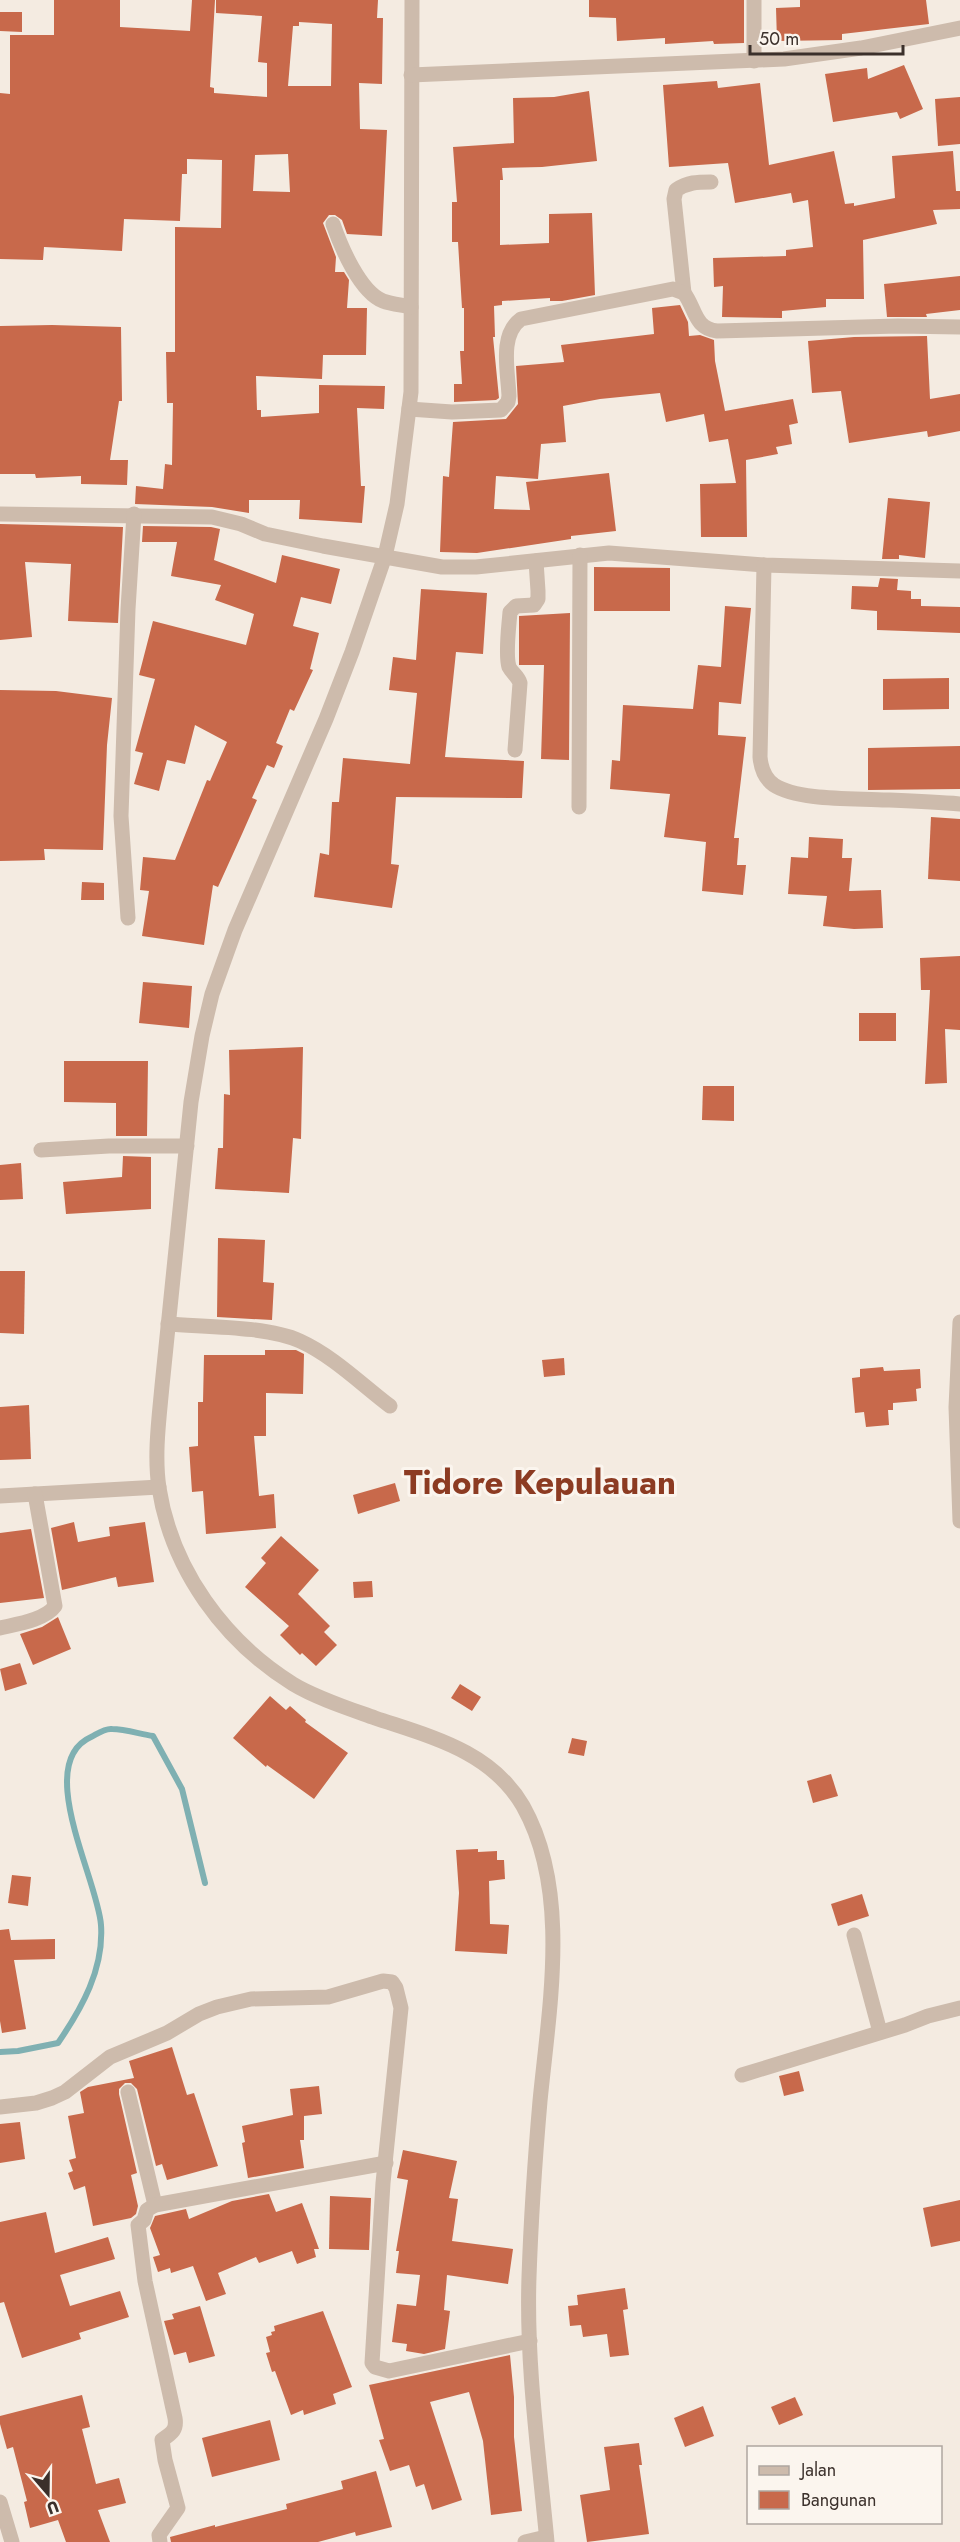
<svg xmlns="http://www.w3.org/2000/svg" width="960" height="2542" font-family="Jost,sans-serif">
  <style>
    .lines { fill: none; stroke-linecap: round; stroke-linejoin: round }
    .stream { stroke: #7fb0b2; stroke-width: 6 }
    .building { fill: #c8694b; fill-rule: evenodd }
    .minor { stroke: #cdbbac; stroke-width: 15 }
    .labels { text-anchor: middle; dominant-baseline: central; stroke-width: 6; stroke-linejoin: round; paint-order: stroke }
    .town-label { font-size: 33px; font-weight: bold; fill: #8c3b22; stroke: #fbf5ee }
  </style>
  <rect width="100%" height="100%" fill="#f4ebe1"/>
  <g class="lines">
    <!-- stream -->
    <path class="stream" d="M0 2052 18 2051 58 2043C82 2008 104 1969 101 1925 98 1880 33 1763 91 1737 97 1734 105 1728 112 1729 125 1729 140 1734 153 1736L182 1789 205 1883"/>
  </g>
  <!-- building -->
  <g class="building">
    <path d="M54 0H120V27L190 31 192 0H215L210 87 214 88V93L267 97V63L258 62 262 16 216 13V0H378L377 18H383L382 84 359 83 360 129 387 130 382 236 347 234 342 220 335 215H329L323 223 336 257 335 272H344L349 280 347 308H367L366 355H323L322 379 256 376 257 410H261V417L319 413V385L385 386 384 409 357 408 361 486H365L362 523 299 519 300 500H249V513L212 507 135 504 136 486 163 489 165 464 172 465 173 403H167L166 352H175V227L221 228 222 160 187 159V174H182L180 221 124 219 122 251 44 247 43 260 0 259V93L10 94V35H54ZM299 22 332 24 331 86H288L293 26H299ZM288 154 290 192 253 191 255 155Z"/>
    <path d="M589 0H744V43L714 44 713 41 665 44V38L617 41 616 18 589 17Z"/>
    <path d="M800 0H926L929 24 842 34V40L777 41 776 8 800 7Z"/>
    <path d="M0 12H22V32L0 31Z"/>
    <path d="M904 65 923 109 900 119 897 112 833 122 825 74 867 68 868 79Z"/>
    <path d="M717 81 718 88 760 83 769 165 834 151 845 204 854 203V206L895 198 892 156 953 151 956 191H960V209L933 210 937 224 863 240 864 299H826V307L782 311V318L722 317 723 286 714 287 713 258 786 256V250L813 247 808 200 793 203 791 193 735 203 728 163 669 167 663 85Z"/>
    <path d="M589 91 597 161 542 167 502 168 503 180H500V245L549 243V214L592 213 595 295 562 301H550V298L502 301V305L494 306 495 337H493L499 398 496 400 454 402V384H462L460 351H464V308H462L458 242H452V202H457L453 147 514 143 513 98 554 97Z"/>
    <path d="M960 97V144L938 146 935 99Z"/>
    <path d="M960 276V310L926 314 927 317H887L884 284Z"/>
    <path d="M680 305 688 322 689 336 700 335 714 340 715 361 725 411 793 399 798 423 789 425 792 444 776 447 778 454 746 460 747 537H701L700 484 736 483 728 439 709 442 704 414 666 422 660 393 600 399 563 406 566 442 541 444 538 479 496 476 494 509 530 510 526 482 609 473 616 531 571 536V539L477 553 440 552 443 476 449 477 453 422 506 419 518 404 516 366 564 362 561 345 654 334 652 308Z"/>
    <path d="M52 325 121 327 122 401H119L110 460H128L127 485 81 484V476L36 478 35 474H0V326Z"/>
    <path d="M927 336 930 399 960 394V431L928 437 927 431 849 443 841 391 812 393 808 341 854 337Z"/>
    <path d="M888 498 930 502 925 558 899 555V559H882Z"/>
    <path d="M0 524 123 527 118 623 68 621 71 564 25 562 32 637 0 640Z"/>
    <path d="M143 526 211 527 220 529 214 560 276 583 282 555 340 569 331 604 301 597 293 626 319 633 310 669 313 670 294 711 290 709 276 743 283 746 274 768 267 765 252 798 257 800 242 834 218 887 213 885 204 945 142 936 149 891 140 890 143 857 175 860 207 780 210 781 227 742 195 725 185 764 167 760 159 791 134 784 143 753 135 751 155 679 139 675 153 621 246 645 254 614 215 600 221 585 171 576 177 542H142Z"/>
    <path d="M594 567 670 568V611H594Z"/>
    <path d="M880 578 898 579 897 590 911 591V599H921V606L960 607V633L877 630V611L851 609 852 586 878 587Z"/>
    <path d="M421 589 487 593 483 654 456 652 445 757 524 761 522 798 396 797 391 864 399 865 392 908 314 897 320 853 329 855 332 802H339L343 758 410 764 417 693 389 690 393 657 416 660Z"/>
    <path d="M725 606 751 608 741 704 719 702 718 735 746 737 734 838H739L737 865H746L743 895 702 891 706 842 664 837 670 794 610 789 612 760 620 761 623 705 693 709 698 665 721 667Z"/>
    <path d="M570 613 569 760 541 759 544 665H519V616Z"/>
    <path d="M949 678V709L883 710V679Z"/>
    <path d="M0 690 56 691 112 698 107 745 103 850 44 849 45 860 0 861Z"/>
    <path d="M960 746V789L868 790V748Z"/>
    <path d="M931 817 960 819V881L928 879Z"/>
    <path d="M809 837 843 839 842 858H852L849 891 881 890 883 928 854 929 823 926 827 896 788 894 791 857 808 858Z"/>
    <path d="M82 882 104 883V900H81Z"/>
    <path d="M960 956V1030L945 1029 947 1083 925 1084 930 990H921L920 958Z"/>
    <path d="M143 982 192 986 189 1028 139 1023Z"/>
    <rect x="859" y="1013" width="37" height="28"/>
    <path d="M303 1047 301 1139 293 1138 289 1193 215 1189 218 1148H223L224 1094 230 1095 229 1050Z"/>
    <path d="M64 1061H148L147 1136H116V1103L64 1102Z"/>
    <path d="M703 1086H734V1121L702 1120Z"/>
    <path d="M123 1156 151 1157V1209L66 1214 63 1182 122 1177Z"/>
    <path d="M21 1163 23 1199 0 1200V1165Z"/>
    <path d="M218 1238 265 1240 263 1282 274 1283 272 1320 217 1317Z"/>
    <path d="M0 1271H25L24 1334 0 1333Z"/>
    <path d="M265 1350H296L304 1354 303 1394 266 1393V1436H254L259 1496 274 1494 276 1528 206 1534 203 1491 192 1492 189 1447 198 1446V1402H203L204 1355H265Z"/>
    <path d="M564 1358 565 1375 544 1377 542 1360Z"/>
    <path d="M883 1367 884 1371 920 1369 921 1388 916 1389 917 1401 893 1403V1410H888L889 1425 866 1427 864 1412 855 1413 852 1378 860 1377V1369Z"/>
    <path d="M29 1405 31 1459 0 1460V1407Z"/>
    <path d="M395 1483 400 1501 358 1514 353 1495Z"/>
    <path d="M74 1522 78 1542 110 1536 109 1527 145 1522 154 1582 118 1587 116 1577 62 1590 51 1528Z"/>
    <path d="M31 1529 44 1598 0 1603V1533Z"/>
    <path d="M281 1536 319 1570 298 1594 330 1626 324 1632 337 1645 316 1666 302 1653 300 1655 280 1635 289 1626 245 1587 266 1563 261 1558Z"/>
    <path d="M372 1581 373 1597 354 1598 353 1582Z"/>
    <path d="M58 1617 71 1649 33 1665 20 1634 42 1627Z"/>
    <path d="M20 1663 27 1684 5 1691 0 1669Z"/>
    <path d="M460 1684 481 1697 472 1711 451 1698Z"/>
    <path d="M270 1696 286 1710 290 1706 306 1720 305 1722 348 1753 314 1799 267 1765 266 1767 233 1738Z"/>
    <path d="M572 1738 587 1741 584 1756 568 1753Z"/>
    <path d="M831 1774 838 1796 813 1803 807 1781Z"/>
    <path d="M478 1849V1852L497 1851V1860H504L505 1879 489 1881 490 1924 509 1925 507 1954 455 1951 459 1893 456 1850Z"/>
    <path d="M12 1875 31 1877 28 1906 8 1903Z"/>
    <path d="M862 1894 869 1916 838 1926 831 1904Z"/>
    <path d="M9 1929 11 1940 55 1939V1959L14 1960 26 2029 2 2033 0 2021V1930Z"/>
    <path d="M172 2047 187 2095 194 2093 218 2166 167 2180 162 2164 156 2166 137 2089 131 2083H125L119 2089V2094L137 2173 131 2175 138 2206 136 2214 131 2218 93 2226 85 2186 74 2190 68 2173 73 2171 69 2160 76 2158 68 2116 84 2113 80 2092 88 2087 134 2078 129 2061Z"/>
    <path d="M799 2071 804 2091 784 2096 779 2076Z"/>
    <path d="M319 2086 322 2114 304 2116V2140H300L304 2168 248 2178 242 2143 245 2142 242 2126 293 2115 290 2089Z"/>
    <path d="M20 2122 25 2159 0 2163V2124Z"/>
    <path d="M403 2150 457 2161 449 2198 458 2199 452 2241 513 2249 508 2284 447 2275 444 2310 450 2311 445 2349 424 2354 406 2351 407 2344 392 2342 397 2304 416 2306 420 2275 396 2273 399 2251H396L408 2180 397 2178Z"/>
    <path d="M269 2194 276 2212 302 2203 319 2249H314L316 2257 297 2264 292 2251 259 2263 256 2257 218 2273 226 2294 206 2301 193 2266 171 2273 170 2268 158 2272 153 2257 160 2255 150 2228 155 2216 186 2209 189 2219 232 2201Z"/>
    <path d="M330 2196 371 2198 369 2250 329 2249Z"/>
    <path d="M960 2200V2241L931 2247 923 2208Z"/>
    <path d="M46 2212 55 2253 108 2237 115 2259 60 2275 70 2306 120 2291 129 2317 79 2333 81 2339 22 2358 4 2302 0 2303V2222Z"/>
    <path d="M625 2288 628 2309 623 2310 629 2355 610 2357 607 2334 583 2337 581 2325 570 2326 568 2306 578 2305 577 2295Z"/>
    <path d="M200 2306 215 2356 189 2363 186 2352 174 2355 164 2321 174 2319 172 2314Z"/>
    <path d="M323 2311 352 2387 333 2394 336 2404 304 2415 303 2410 291 2415 275 2371 272 2372 266 2353 270 2352 266 2337 272 2335 271 2332 275 2331 274 2326Z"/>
    <path d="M510 2355 514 2397V2437L522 2511 491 2515 483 2441 469 2392 430 2402 462 2500 432 2510 424 2484 416 2487 409 2465 390 2471 379 2440 384 2439 369 2385Z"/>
    <path d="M82 2395 90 2427 82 2429 96 2484 119 2478 126 2503 98 2510 110 2542H66L58 2520 30 2528 24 2502 27 2501 13 2447 7 2449 0 2424V2416Z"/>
    <path d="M795 2397 803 2415 779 2425 771 2407Z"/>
    <path d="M703 2406 714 2436 685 2447 674 2418Z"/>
    <path d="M270 2420 280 2460 212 2477 202 2438Z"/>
    <path d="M639 2443 642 2465H639L649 2534 587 2542 580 2495 610 2490 604 2447Z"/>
    <path d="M376 2471 392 2527 356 2536 355 2532 318 2542H171L170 2537 215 2525V2527L287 2509 286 2504 343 2489 341 2481Z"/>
  </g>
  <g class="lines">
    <!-- minor -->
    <g class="minor">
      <path d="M412 0 411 392 397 504 385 556 352 652 326 719 235 930 212 994 202 1036 191 1102 162 1386C159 1419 154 1455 159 1488 172 1570 224 1641 293 1684 316 1698 350 1709 375 1718 431 1737 491 1751 523 1806 571 1891 549 2008 540 2101 535 2159 531 2218 529 2277 526 2365 539 2455 547 2542"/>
      <path d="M754 0V61"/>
      <path d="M411 75 784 59 861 48 960 28"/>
      <path d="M333 224C341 247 360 292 383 301 391 304 402 305 411 307"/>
      <path d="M684 293 674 199 676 190C688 182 697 182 711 182"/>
      <path d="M409 409 452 412 501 410 508 402 509 396C508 371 499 335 521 319L673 289 684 293C696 309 694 328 717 331L898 326 960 327"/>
      <path d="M0 514 212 517 241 524 265 534 323 546 442 567H476L609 553 764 565 960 571"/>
      <path d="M764 565 760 757C761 768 764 778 774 785 798 801 857 798 887 800 911 801 936 802 960 804"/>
      <path d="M515 750 520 683C518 676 512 673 509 667 505 654 509 626 510 612L516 606 534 605 538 599V591L536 561"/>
      <path d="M579 807 580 555"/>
      <path d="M128 918 121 816 128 609 134 514"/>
      <path d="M41 1150 109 1146H187"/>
      <path d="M960 1322 956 1407 960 1521"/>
      <path d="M168 1324C205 1327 267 1326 300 1341 333 1356 361 1384 390 1406"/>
      <path d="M0 1496 159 1487"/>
      <path d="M0 1628C17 1624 45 1620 55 1606L35 1494"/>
      <path d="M854 1935 880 2032"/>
      <path d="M742 2075 905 2025 928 2016 960 2008"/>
      <path d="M128 2092 155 2205 386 2163"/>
      <path d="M0 2107 36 2103 52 2098 65 2092 110 2057 167 2033 199 2014 217 2007 251 1999 328 1997 383 1981 392 1982 396 1988 401 2008 383 2183 372 2363 375 2367 389 2371 530 2341"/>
      <path d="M155 2205 147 2210 144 2220 138 2225 145 2281 175 2418C177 2430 172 2433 162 2440L165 2460 178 2508 159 2535 160 2542"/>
      <path d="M0 2502 12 2542"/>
      <path d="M525 2542 546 2537"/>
    </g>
  </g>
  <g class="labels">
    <!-- town labels -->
    <g class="town-label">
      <text x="540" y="1482">Tidore Kepulauan</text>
    </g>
  </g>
  <!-- legend -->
  <rect x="747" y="2446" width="195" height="78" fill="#fbf5ee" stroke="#aea6a0" stroke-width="1.5"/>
  <rect x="759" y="2466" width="30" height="9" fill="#cdbbac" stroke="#aea6a0" stroke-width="1.5"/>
  <text x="801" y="2476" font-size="18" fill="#3b302b">Jalan</text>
  <rect x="759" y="2491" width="30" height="18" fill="#c8694b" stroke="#aea6a0" stroke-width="1.5"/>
  <text x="801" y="2506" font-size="18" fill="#3b302b">Bangunan</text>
  <!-- north arrow -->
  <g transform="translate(48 2494) rotate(160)" stroke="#fbf5ee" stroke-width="4.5" paint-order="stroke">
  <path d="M0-4.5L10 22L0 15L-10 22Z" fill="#3b302b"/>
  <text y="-9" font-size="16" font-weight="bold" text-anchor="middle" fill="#3b302b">U</text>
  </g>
  <!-- scale -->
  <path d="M750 45v9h153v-9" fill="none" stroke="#3b302b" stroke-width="3"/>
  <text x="759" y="45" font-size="18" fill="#3b302b" stroke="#fbf5ee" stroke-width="4.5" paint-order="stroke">50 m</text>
</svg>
